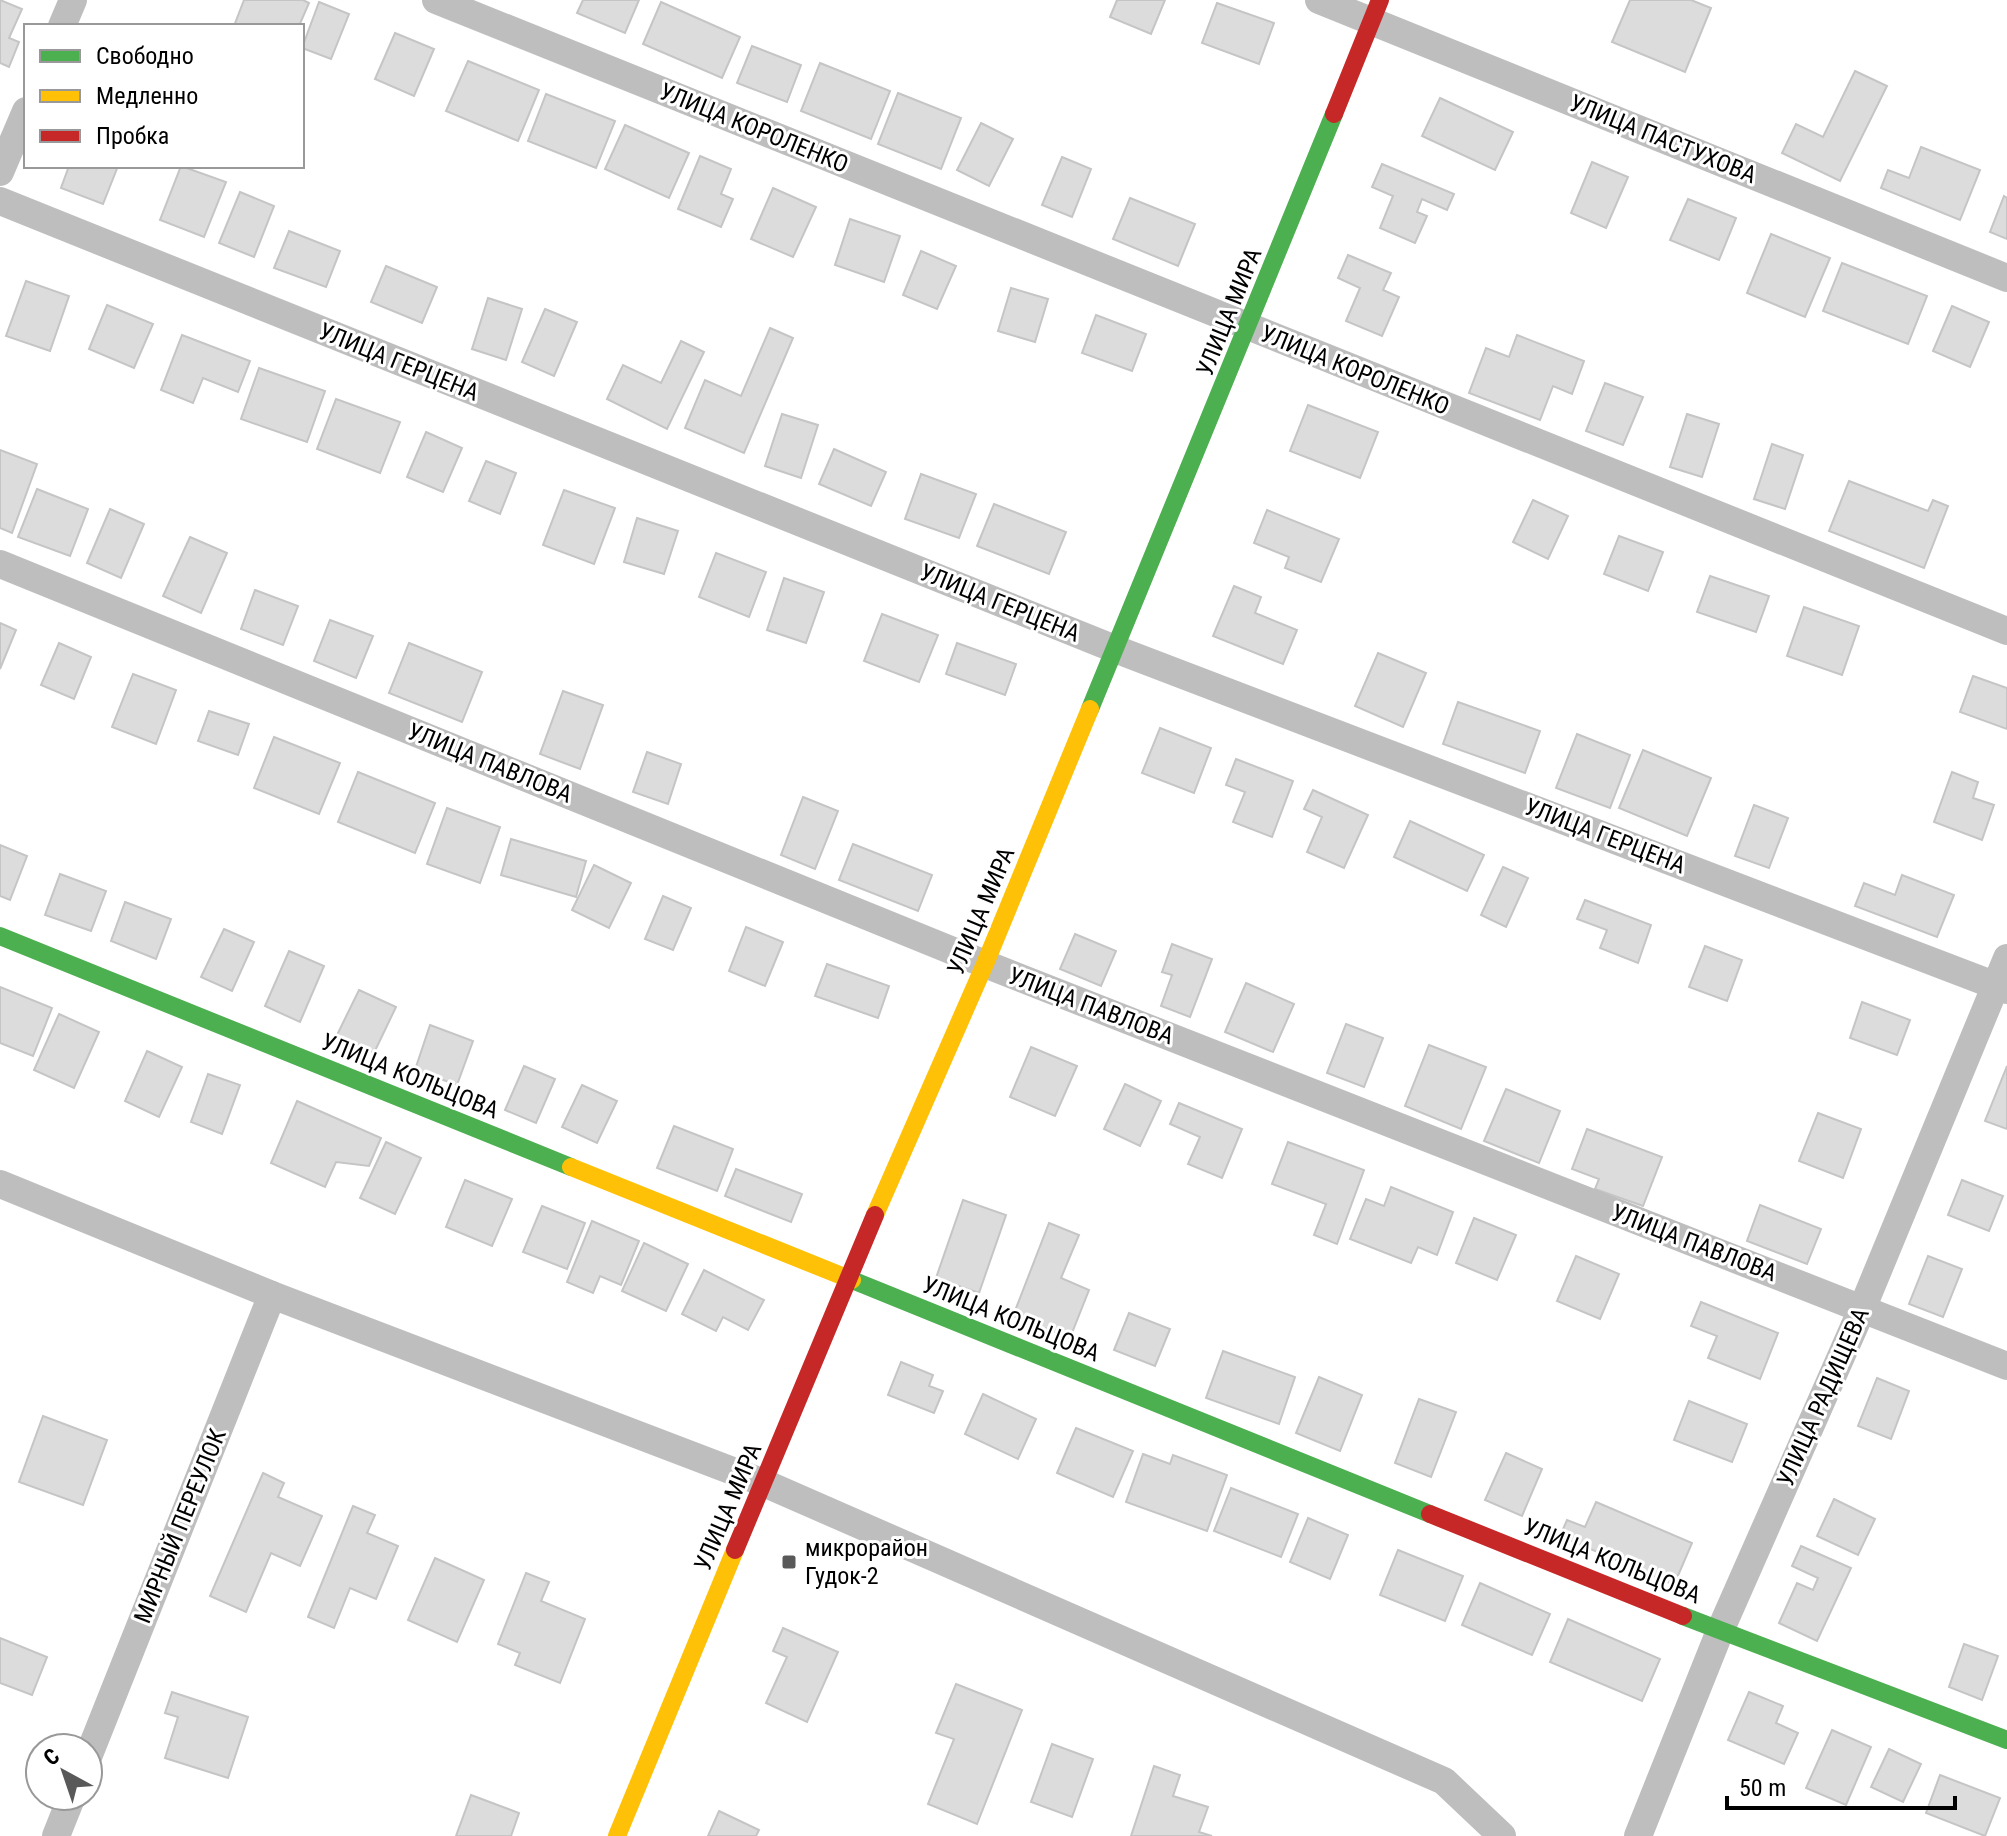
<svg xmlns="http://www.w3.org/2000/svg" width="2007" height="1836" font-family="'Roboto Condensed',sans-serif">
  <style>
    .building { fill: #dcdcdc; stroke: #c5c5c5; stroke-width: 2 }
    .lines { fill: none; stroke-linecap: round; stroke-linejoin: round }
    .street { stroke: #bebebe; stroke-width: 28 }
    .fast { stroke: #4caf50; stroke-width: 18 }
    .slow { stroke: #ffc107; stroke-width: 18 }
    .jam { stroke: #c62828; stroke-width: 18 }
    .poi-dot { fill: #595959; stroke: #fff; stroke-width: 3 }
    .labels { text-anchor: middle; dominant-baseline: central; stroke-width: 6; stroke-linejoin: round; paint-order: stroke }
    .street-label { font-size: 24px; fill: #000; stroke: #fff }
    .poi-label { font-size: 24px; fill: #000; stroke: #fff; text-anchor: start }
  </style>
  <rect width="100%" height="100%" fill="#fff"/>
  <!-- building -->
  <g class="building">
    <path d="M0 0 22 9 9 38 19 42 9 67 0 63Z"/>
    <path d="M244 0H303L309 3 299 26H234Z"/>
    <path d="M583 0H639L625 33 577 13Z"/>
    <path d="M1117 0H1165L1151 34 1110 17Z"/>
    <path d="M1630 0H1691L1711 8 1685 72 1612 42Z"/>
    <path d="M319 2 349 14 331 59 302 48Z"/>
    <path d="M661 2 740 37 722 78 643 44Z"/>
    <path d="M1217 3 1274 23 1259 64 1202 43Z"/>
    <path d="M395 33 434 49 414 96 375 79Z"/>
    <path d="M752 46 801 65 787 102 737 83Z"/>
    <path d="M468 61 539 90 518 141 446 111Z"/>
    <path d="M820 63 890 91 871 139 801 111Z"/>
    <path d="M1855 71 1887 86 1840 181 1782 153 1796 124 1823 137Z"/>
    <path d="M898 93 961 118 941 169 878 144Z"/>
    <path d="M546 94 615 121 596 168 528 141Z"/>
    <path d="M1440 98 1513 132 1495 170 1422 136Z"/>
    <path d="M981 123 1013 139 989 186 957 170Z"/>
    <path d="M625 125 689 153 669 198 605 169Z"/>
    <path d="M1921 147 1980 170 1960 220 1881 188 1888 170 1909 178Z"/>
    <path d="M700 156 731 169 721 194 733 199 721 227 678 209Z"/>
    <path d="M1062 157 1091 169 1072 217 1042 205Z"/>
    <path d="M1592 162 1628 177 1606 228 1571 213Z"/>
    <path d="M1382 164 1454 194 1447 210 1422 199 1417 212 1427 216 1415 243 1380 228 1393 196 1372 187Z"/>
    <path d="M69 166H118L103 204 61 188Z"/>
    <path d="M181 166 226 182 204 237 160 220Z"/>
    <path d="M773 188 816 207 793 257 751 239Z"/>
    <path d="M240 192 274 206 254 257 219 243Z"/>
    <path d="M2004 196 2007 198V239L1990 232Z"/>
    <path d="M1130 198 1195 224 1178 266 1113 239Z"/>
    <path d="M1688 199 1736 218 1719 260 1670 240Z"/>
    <path d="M850 219 900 236 884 282 835 265Z"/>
    <path d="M289 231 340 251 326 287 274 268Z"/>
    <path d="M1771 234 1830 258 1805 317 1747 293Z"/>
    <path d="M921 251 956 266 937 309 903 295Z"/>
    <path d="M1348 255 1391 273 1383 290 1399 297 1382 336 1346 321 1360 288 1338 278Z"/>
    <path d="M1842 263 1927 296 1908 344 1823 311Z"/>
    <path d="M386 266 437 287 422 323 371 302Z"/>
    <path d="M26 281 69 296 50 351 6 336Z"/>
    <path d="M1011 288 1048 299 1035 342 998 331Z"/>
    <path d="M488 298 522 309 506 360 472 349Z"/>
    <path d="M107 305 153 324 134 368 89 349Z"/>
    <path d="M1952 306 1989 322 1970 367 1933 351Z"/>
    <path d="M545 309 577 322 554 376 522 362Z"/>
    <path d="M1096 315 1146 334 1132 371 1082 353Z"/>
    <path d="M770 328 793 338 744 453 685 428 705 380 741 396Z"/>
    <path d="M182 335 250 361 238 392 203 378 193 403 161 390Z"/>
    <path d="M1517 335 1584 361 1572 394 1553 386 1540 420 1469 393 1486 348 1509 357Z"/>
    <path d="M681 341 704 352 667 429 607 399 623 365 661 383Z"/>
    <path d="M259 368 325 391 307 442 241 419Z"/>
    <path d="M1605 383 1643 397 1623 445 1586 431Z"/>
    <path d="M336 399 400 422 380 473 317 449Z"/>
    <path d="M1308 405 1378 432 1360 478 1290 451Z"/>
    <path d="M782 414 818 425 801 478 765 466Z"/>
    <path d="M1687 414 1719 424 1702 477 1670 467Z"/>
    <path d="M426 432 462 448 443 492 407 477Z"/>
    <path d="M1772 444 1803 455 1785 509 1754 499Z"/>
    <path d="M834 449 886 472 871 506 819 484Z"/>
    <path d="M0 450 37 464 12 533 0 528Z"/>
    <path d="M486 461 516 473 500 514 469 501Z"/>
    <path d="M921 474 976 494 959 538 905 519Z"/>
    <path d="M1849 481 1928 511 1933 500 1948 506 1924 568 1829 531Z"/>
    <path d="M37 489 88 509 70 556 18 537Z"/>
    <path d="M564 490 615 508 594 564 543 545Z"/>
    <path d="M1533 500 1568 516 1548 559 1513 542Z"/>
    <path d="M994 504 1066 532 1049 574 977 546Z"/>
    <path d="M110 509 144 524 121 578 87 563Z"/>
    <path d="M1267 510 1339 539 1321 582 1285 568 1289 557 1254 543Z"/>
    <path d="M637 518 678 531 664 574 624 562Z"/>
    <path d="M1619 536 1663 552 1648 591 1604 574Z"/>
    <path d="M190 537 227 553 201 613 163 596Z"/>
    <path d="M716 553 766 572 749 617 699 597Z"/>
    <path d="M1710 576 1769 596 1756 632 1697 612Z"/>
    <path d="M784 578 824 592 806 643 767 630Z"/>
    <path d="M1234 586 1261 597 1255 613 1297 630 1283 664 1213 636Z"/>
    <path d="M255 590 298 606 283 645 241 629Z"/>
    <path d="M1804 607 1859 626 1842 675 1787 656Z"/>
    <path d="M882 614 938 635 919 682 864 661Z"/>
    <path d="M330 620 373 636 356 678 314 661Z"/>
    <path d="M0 623 16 630 0 669Z"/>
    <path d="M59 643 91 657 74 699 41 685Z"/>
    <path d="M409 643 482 672 462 722 389 693Z"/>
    <path d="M957 643 1016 664 1005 695 946 674Z"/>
    <path d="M1378 653 1426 673 1403 727 1355 706Z"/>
    <path d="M133 674 176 690 156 744 112 727Z"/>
    <path d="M1973 676 2007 688V729L1960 712Z"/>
    <path d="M563 691 603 705 580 769 540 754Z"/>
    <path d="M1458 702 1540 731 1525 773 1443 744Z"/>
    <path d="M209 711 249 724 238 755 198 741Z"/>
    <path d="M1160 728 1211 748 1194 793 1142 773Z"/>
    <path d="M1577 734 1630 755 1610 808 1556 788Z"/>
    <path d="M274 737 340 763 319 814 254 788Z"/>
    <path d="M1643 750 1711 778 1687 836 1619 808Z"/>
    <path d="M647 752 681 764 668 804 633 792Z"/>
    <path d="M1236 759 1293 781 1272 837 1233 822 1245 792 1226 785Z"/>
    <path d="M358 772 435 803 415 853 338 822Z"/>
    <path d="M1952 772 1978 782 1973 798 1994 805 1982 840 1934 822Z"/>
    <path d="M1313 790 1368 815 1344 868 1307 852 1322 817 1304 809Z"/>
    <path d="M803 797 838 811 815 869 781 855Z"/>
    <path d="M1754 805 1788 818 1769 868 1735 856Z"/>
    <path d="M447 808 500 827 480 883 427 864Z"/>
    <path d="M1410 821 1484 855 1467 891 1394 857Z"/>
    <path d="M511 839 586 861 576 897 501 875Z"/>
    <path d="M853 844 932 875 918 911 839 880Z"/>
    <path d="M0 845 27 856 10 900 0 896Z"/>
    <path d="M594 865 631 883 609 928 572 910Z"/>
    <path d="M1503 867 1528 878 1506 927 1481 915Z"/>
    <path d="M60 874 106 891 91 931 45 915Z"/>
    <path d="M1902 875 1954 895 1937 937 1855 906 1864 883 1895 895Z"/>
    <path d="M663 896 691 908 673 950 645 939Z"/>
    <path d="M1585 900 1651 925 1638 963 1600 948 1607 930 1577 919Z"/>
    <path d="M125 902 171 919 156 959 111 941Z"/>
    <path d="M746 927 783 942 765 986 729 971Z"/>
    <path d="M224 929 254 942 232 991 201 977Z"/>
    <path d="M1075 934 1116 951 1101 986 1060 969Z"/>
    <path d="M1172 944 1212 959 1190 1017 1161 1006 1172 975 1162 972Z"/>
    <path d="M1705 946 1742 960 1727 1001 1689 987Z"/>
    <path d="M289 951 324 966 300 1022 265 1006Z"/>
    <path d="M827 964 889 986 878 1018 815 996Z"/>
    <path d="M1246 983 1294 1004 1273 1052 1225 1032Z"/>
    <path d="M0 987 52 1008 33 1056 0 1043Z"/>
    <path d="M359 990 396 1007 374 1053 337 1035Z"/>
    <path d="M1862 1002 1910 1020 1897 1055 1850 1038Z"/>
    <path d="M59 1014 99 1032 74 1088 34 1070Z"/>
    <path d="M1346 1024 1383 1038 1364 1087 1327 1073Z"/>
    <path d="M430 1025 473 1041 457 1085 415 1070Z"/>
    <path d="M1429 1045 1486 1067 1461 1129 1405 1106Z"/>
    <path d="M1031 1047 1077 1066 1055 1116 1010 1097Z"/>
    <path d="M147 1051 182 1067 159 1117 125 1101Z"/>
    <path d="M524 1066 555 1079 536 1123 505 1110Z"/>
    <path d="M2007 1066V1129L1985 1121Z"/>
    <path d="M208 1074 240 1085 222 1134 191 1122Z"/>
    <path d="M1125 1084 1161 1101 1140 1146 1104 1129Z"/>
    <path d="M582 1085 617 1101 597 1143 562 1127Z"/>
    <path d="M1506 1089 1560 1111 1539 1163 1484 1141Z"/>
    <path d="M297 1101 381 1138 369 1166 336 1162 325 1187 271 1163Z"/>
    <path d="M1179 1103 1242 1129 1222 1178 1188 1164 1200 1137 1170 1124Z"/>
    <path d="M1818 1113 1861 1129 1843 1178 1799 1161Z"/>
    <path d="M674 1126 733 1149 717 1191 657 1168Z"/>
    <path d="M1587 1129 1662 1157 1643 1206 1595 1189 1599 1179 1572 1169Z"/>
    <path d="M386 1142 421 1158 395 1214 360 1198Z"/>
    <path d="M1288 1142 1364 1170 1337 1244 1314 1235 1326 1204 1272 1184Z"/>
    <path d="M736 1169 802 1194 791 1222 725 1196Z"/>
    <path d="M465 1180 512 1199 492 1246 446 1227Z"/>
    <path d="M1962 1180 2003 1196 1989 1231 1948 1215Z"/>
    <path d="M1391 1187 1453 1212 1437 1255 1418 1247 1411 1263 1350 1239 1366 1199 1384 1206Z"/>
    <path d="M963 1200 1006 1215 979 1293 936 1278Z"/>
    <path d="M1760 1205 1821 1229 1807 1264 1747 1241Z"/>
    <path d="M542 1206 585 1223 567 1269 523 1252Z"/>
    <path d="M1474 1218 1516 1235 1497 1280 1456 1263Z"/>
    <path d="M592 1221 639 1241 621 1285 600 1276 593 1293 567 1282Z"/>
    <path d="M1049 1223 1079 1235 1061 1278 1089 1290 1070 1338 1013 1316Z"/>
    <path d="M644 1243 688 1264 666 1311 622 1291Z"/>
    <path d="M1576 1256 1619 1274 1600 1319 1557 1301Z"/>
    <path d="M1928 1256 1962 1269 1943 1317 1909 1304Z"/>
    <path d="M704 1270 764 1300 748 1330 723 1317 716 1331 682 1314Z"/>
    <path d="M1701 1302 1778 1333 1760 1379 1708 1358 1717 1336 1691 1326Z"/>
    <path d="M1129 1313 1170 1329 1155 1366 1114 1350Z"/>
    <path d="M1223 1351 1295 1377 1279 1424 1206 1398Z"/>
    <path d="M901 1362 933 1375 929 1386 943 1391 934 1413 888 1395Z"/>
    <path d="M1319 1377 1362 1395 1340 1451 1296 1433Z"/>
    <path d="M1877 1378 1909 1391 1891 1439 1858 1426Z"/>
    <path d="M983 1394 1036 1419 1018 1459 965 1434Z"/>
    <path d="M1419 1399 1456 1412 1431 1477 1395 1463Z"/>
    <path d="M1689 1401 1747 1424 1732 1462 1674 1440Z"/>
    <path d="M43 1416 107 1440 83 1505 19 1482Z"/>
    <path d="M1076 1428 1133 1451 1113 1497 1057 1473Z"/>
    <path d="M1506 1453 1542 1469 1522 1516 1485 1500Z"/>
    <path d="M1143 1454 1170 1464 1173 1455 1227 1475 1207 1531 1126 1502Z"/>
    <path d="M263 1473 284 1483 278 1497 322 1516 300 1566 271 1553 246 1612 210 1596Z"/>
    <path d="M1231 1488 1298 1514 1281 1557 1214 1531Z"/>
    <path d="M1834 1499 1875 1519 1858 1555 1817 1536Z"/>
    <path d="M1596 1502 1692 1543 1674 1585 1560 1536 1567 1520 1585 1527Z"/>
    <path d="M353 1506 375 1515 367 1533 398 1546 376 1599 350 1588 334 1628 308 1617Z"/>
    <path d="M1308 1518 1348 1535 1330 1579 1290 1562Z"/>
    <path d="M1801 1546 1851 1568 1817 1641 1779 1623 1797 1583 1813 1590 1818 1578 1792 1566Z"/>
    <path d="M1398 1550 1463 1576 1445 1621 1380 1595Z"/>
    <path d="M435 1558 484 1580 457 1642 408 1620Z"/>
    <path d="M526 1573 549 1582 541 1601 585 1619 560 1683 515 1665 520 1653 498 1644Z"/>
    <path d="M1480 1583 1550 1614 1532 1655 1462 1625Z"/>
    <path d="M1568 1619 1660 1659 1642 1701 1550 1662Z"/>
    <path d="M783 1628 838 1652 807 1722 766 1703 787 1657 773 1651Z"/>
    <path d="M0 1638 47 1657 32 1695 0 1683Z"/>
    <path d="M1964 1644 1998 1656 1982 1700 1949 1687Z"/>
    <path d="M956 1684 1022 1710 977 1824 928 1804 954 1739 936 1733Z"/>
    <path d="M172 1692 248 1717 228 1778 165 1758 178 1717 165 1713Z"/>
    <path d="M1749 1692 1783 1706 1776 1723 1798 1733 1784 1764 1728 1740Z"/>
    <path d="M1832 1730 1871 1747 1846 1805 1806 1788Z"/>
    <path d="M1052 1744 1093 1759 1072 1817 1031 1802Z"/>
    <path d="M1889 1749 1921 1764 1903 1802 1871 1787Z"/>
    <path d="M1154 1766 1180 1775 1173 1796 1208 1807 1199 1832 1212 1836H1131Z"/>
    <path d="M1940 1775 2000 1798 1985 1836 1926 1813Z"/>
    <path d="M471 1795 519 1813 511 1836H456Z"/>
    <path d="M719 1811 759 1830 756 1836H708Z"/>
  </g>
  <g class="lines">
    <!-- street -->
    <g class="street">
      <path d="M436 0 2007 631"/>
      <path d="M1319 0 2007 278"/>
      <path d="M62 26 73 0"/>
      <path d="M0 172 26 111"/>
      <path d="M0 201 1115 649 2007 990"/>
      <path d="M0 564 985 964 2007 1366"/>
      <path d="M0 1184 272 1295 764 1483 1444 1781 1502 1836"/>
      <path d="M88 1757 272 1295"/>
      <path d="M56 1836 72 1796"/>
      <path d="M1638 1836 1720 1631 1862 1309 2007 958"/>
    </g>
    <!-- fast -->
    <g class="fast">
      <path d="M1090 709 1334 114"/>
      <path d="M0 936 571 1167"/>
      <path d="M852 1280 1430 1514"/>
      <path d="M1683 1616 2007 1740"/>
    </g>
    <!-- slow -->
    <g class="slow">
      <path d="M571 1167 852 1280"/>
      <path d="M875 1215 985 964 1090 709"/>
      <path d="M617 1836 735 1550"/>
    </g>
    <!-- jam -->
    <g class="jam">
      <path d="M1334 114 1380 0"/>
      <path d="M1430 1514 1683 1616"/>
      <path d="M735 1550 875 1215"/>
    </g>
  </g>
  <!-- markers -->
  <rect class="poi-dot" x="781" y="1554" width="16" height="16" rx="4"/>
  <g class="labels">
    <!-- street labels -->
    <g class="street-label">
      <text transform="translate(754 128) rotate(22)">УЛИЦА КОРОЛЕНКО</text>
      <text transform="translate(1663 139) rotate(22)">УЛИЦА ПАСТУХОВА</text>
      <text transform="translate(1229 312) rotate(-68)">УЛИЦА МИРА</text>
      <text transform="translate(399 362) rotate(22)">УЛИЦА ГЕРЦЕНА</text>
      <text transform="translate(1355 370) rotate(22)">УЛИЦА КОРОЛЕНКО</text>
      <text transform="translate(1000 603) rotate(22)">УЛИЦА ГЕРЦЕНА</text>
      <text transform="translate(490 763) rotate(22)">УЛИЦА ПАВЛОВА</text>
      <text transform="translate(1605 836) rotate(21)">УЛИЦА ГЕРЦЕНА</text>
      <text transform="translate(981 911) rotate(-67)">УЛИЦА МИРА</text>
      <text transform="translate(1091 1006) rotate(21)">УЛИЦА ПАВЛОВА</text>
      <text transform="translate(410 1076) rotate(22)">УЛИЦА КОЛЬЦОВА</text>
      <text transform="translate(1694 1243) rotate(21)">УЛИЦА ПАВЛОВА</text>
      <text transform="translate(1011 1319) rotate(22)">УЛИЦА КОЛЬЦОВА</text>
      <text transform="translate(1823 1397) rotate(-66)">УЛИЦА РАДИЩЕВА</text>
      <text transform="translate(728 1507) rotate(-67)">УЛИЦА МИРА</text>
      <text transform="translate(180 1526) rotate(-68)">МИРНЫЙ ПЕРЕУЛОК</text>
      <text transform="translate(1612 1561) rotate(22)">УЛИЦА КОЛЬЦОВА</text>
    </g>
    <!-- poi labels -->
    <g class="poi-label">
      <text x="805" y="1548">микрорайон<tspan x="805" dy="28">Гудок-2</tspan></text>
    </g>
  </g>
  <!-- legend -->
  <rect x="24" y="24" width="280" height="144" fill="#ffffff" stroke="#999999" stroke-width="2"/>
  <rect x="40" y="50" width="40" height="12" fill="#4caf50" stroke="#999999" stroke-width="2"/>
  <text x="96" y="64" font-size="24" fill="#000000">Свободно</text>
  <rect x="40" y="90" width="40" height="12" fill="#ffc107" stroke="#999999" stroke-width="2"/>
  <text x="96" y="104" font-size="24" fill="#000000">Медленно</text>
  <rect x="40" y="130" width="40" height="12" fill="#c62828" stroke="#999999" stroke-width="2"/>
  <text x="96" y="144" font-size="24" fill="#000000">Пробка</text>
  <!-- north arrow -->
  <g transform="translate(64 1772) rotate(320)"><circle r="38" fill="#ffffff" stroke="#999999" stroke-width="2"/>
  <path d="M0-6L14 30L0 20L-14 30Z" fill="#595959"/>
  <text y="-12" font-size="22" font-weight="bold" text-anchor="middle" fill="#000000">С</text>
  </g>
  <!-- scale -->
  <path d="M1727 1796v12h228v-12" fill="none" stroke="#000000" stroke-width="4"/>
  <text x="1739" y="1796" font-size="24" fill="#000000" stroke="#ffffff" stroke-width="6" paint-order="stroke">50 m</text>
</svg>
